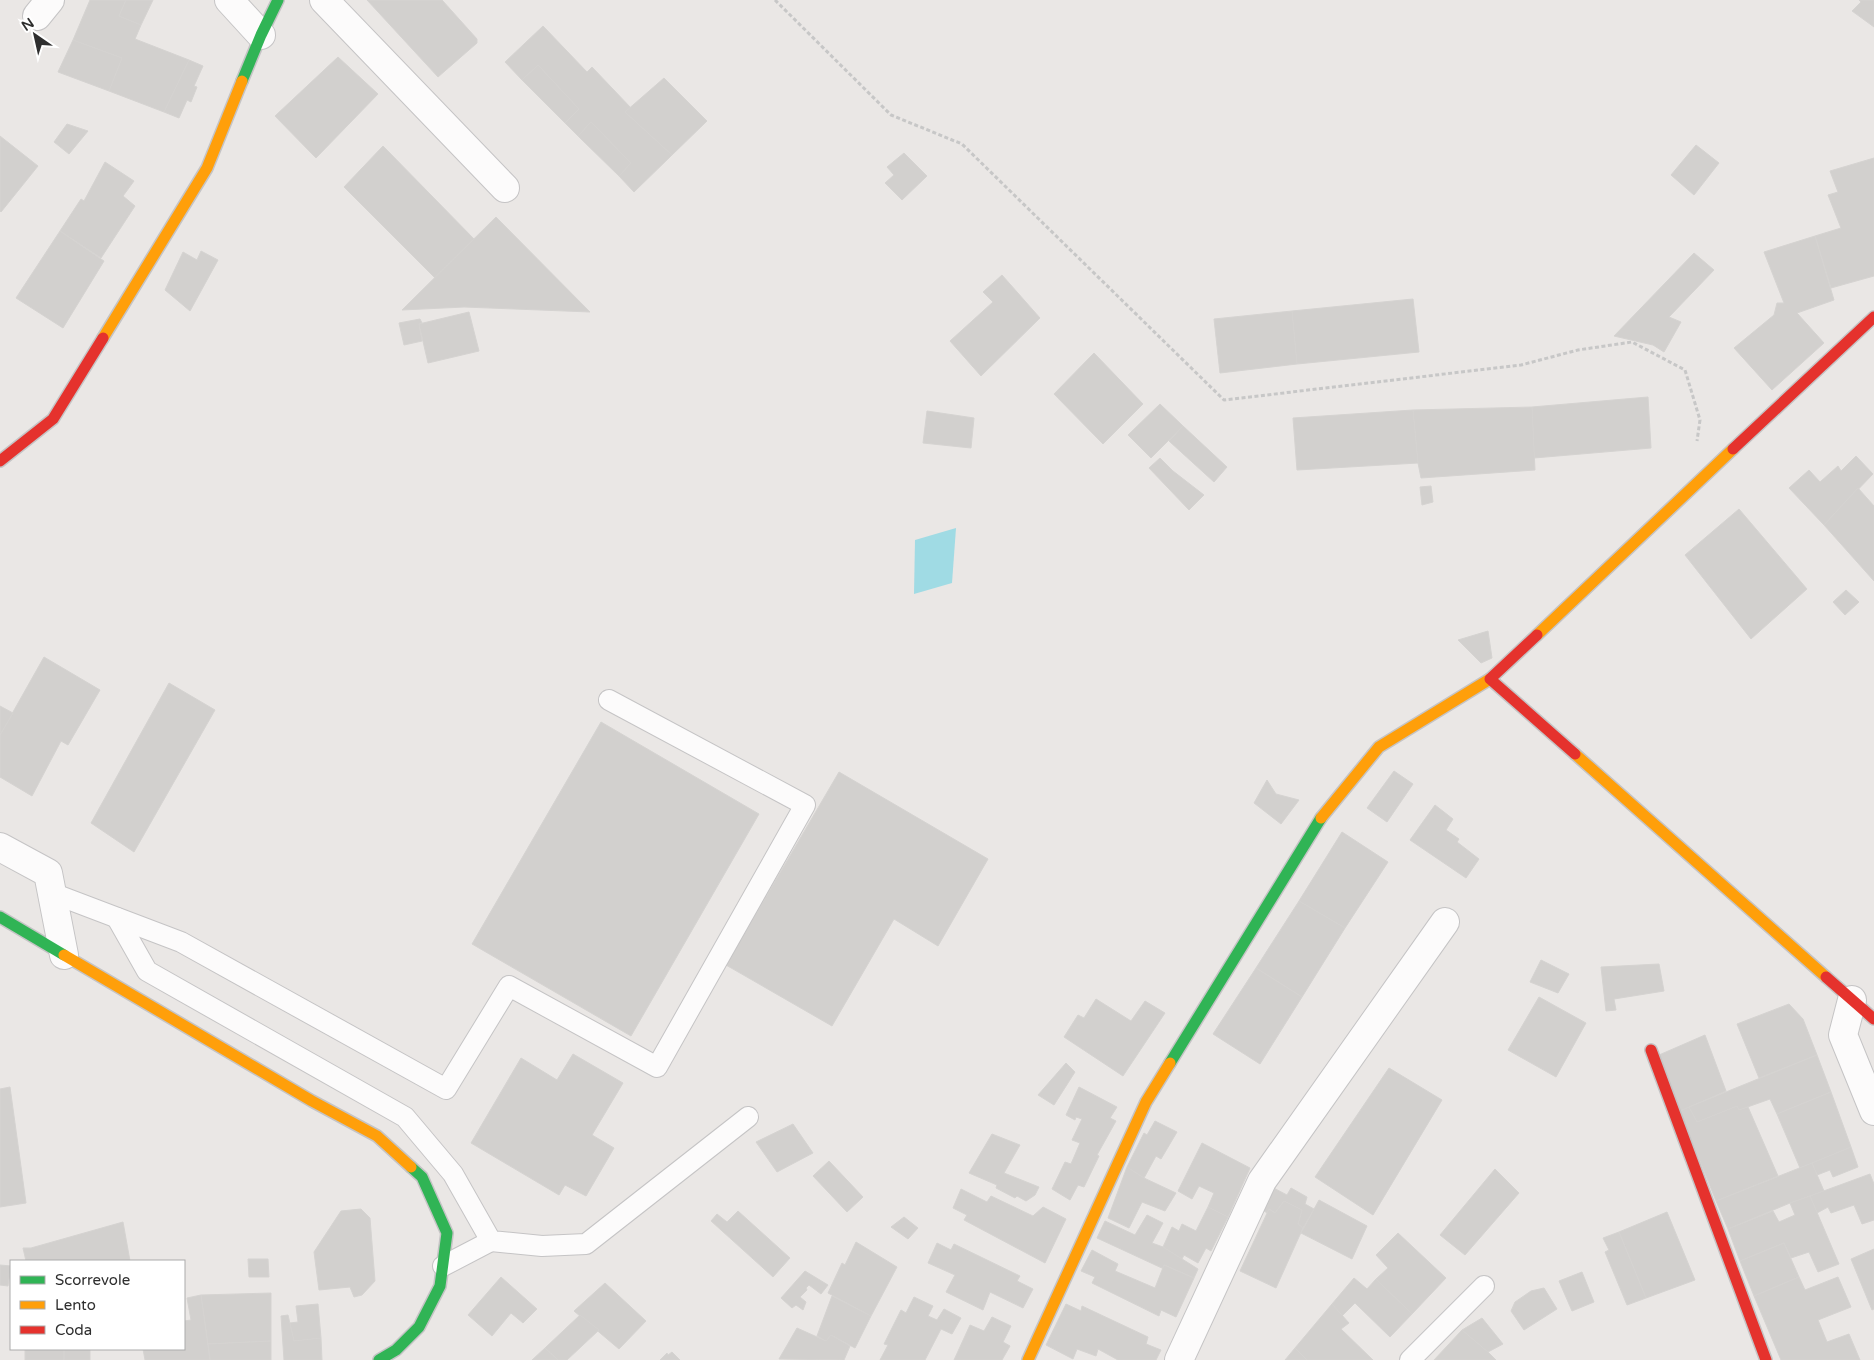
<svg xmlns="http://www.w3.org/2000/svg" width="1874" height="1360" font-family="'Varela Round',sans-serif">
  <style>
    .water { fill: #a0dbe4 }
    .building { fill: #d2d0ce; stroke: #d5d3d1 }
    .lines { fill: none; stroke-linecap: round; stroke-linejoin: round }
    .lane-casing { stroke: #c5c4c5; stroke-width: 22 }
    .street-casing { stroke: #c5c4c5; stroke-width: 30 }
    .fast-casing { stroke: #c5c4c5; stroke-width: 14 }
    .slow-casing { stroke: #c5c4c5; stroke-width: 14 }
    .jam-casing { stroke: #c5c4c5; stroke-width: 14 }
    .path { stroke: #c7c7c7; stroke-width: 3; stroke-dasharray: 4 2.5; stroke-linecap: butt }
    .lane { stroke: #fcfbfb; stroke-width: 20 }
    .street { stroke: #fcfbfb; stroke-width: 28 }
    .fast { stroke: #30b455; stroke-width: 11 }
    .slow { stroke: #ff9f0a; stroke-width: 11 }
    .jam { stroke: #e5322d; stroke-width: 11 }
  </style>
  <rect width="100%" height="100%" fill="#eae7e5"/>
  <!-- water -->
  <path class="water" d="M956 528 952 583 914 594 915 540Z"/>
  <!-- building -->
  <g class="building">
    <path d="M90 0H126L119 16 141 25 135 39 189 60 164 112 109 91 122 58 73 40Z"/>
    <path d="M126 0H153L141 25 119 16Z"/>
    <path d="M367 0H442L477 39V43L438 77Z"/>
    <path d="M1859 0H1874V27L1852 11 1861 2Z"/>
    <path d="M543 26 587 72 592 67 631 108 625 112 672 155 634 192 619 176 631 163 591 122 578 136 565 123 579 109 538 65 522 80 505 62Z"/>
    <path d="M73 40 122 58 109 91 58 72Z"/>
    <path d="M338 57 378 94 316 158 275 116Z"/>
    <path d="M189 60 203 66 194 86 197 87 191 102 187 100 179 118 164 112Z"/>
    <path d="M538 65 579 109 565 123 522 80Z"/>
    <path d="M664 78 707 121 672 155 625 112Z"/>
    <path d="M591 122 631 163 619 176 578 136Z"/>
    <path d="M67 124 88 131 69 154 54 142Z"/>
    <path d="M0 136 38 166 1 212 0 211Z"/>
    <path d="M1696 145 1719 163 1694 195 1671 175Z"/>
    <path d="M383 146 474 239 435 278 344 187Z"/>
    <path d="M904 153 927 176 902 200 885 183 894 175 887 167Z"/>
    <path d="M1874 158V276L1831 288 1815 236 1841 228 1828 195 1838 192 1830 171Z"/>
    <path d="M105 162 134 181 123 196 135 206 101 258 60 231 81 199 84 201Z"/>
    <path d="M496 217 590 312 464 307 402 310Z"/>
    <path d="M60 231 104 261 63 328 16 298Z"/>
    <path d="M1815 236 1834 300 1797 313 1824 343 1772 390 1734 348 1774 315 1777 303H1784L1764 252Z"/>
    <path d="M201 251 218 260 190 311 165 290 183 252 197 260Z"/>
    <path d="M1694 253 1714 270 1669 317 1681 322 1664 352 1653 345 1614 336Z"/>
    <path d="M1002 275 1040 318 981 376 950 341 993 302 983 292Z"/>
    <path d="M1413 299 1419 352 1297 364 1292 311Z"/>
    <path d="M1292 311 1297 364 1220 373 1214 319Z"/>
    <path d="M469 312 479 351 428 363 419 324Z"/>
    <path d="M420 319 422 323 419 324 422 341 404 345 399 323Z"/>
    <path d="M1094 353 1143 404 1103 444 1054 394Z"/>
    <path d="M1648 397 1651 448 1534 458 1532 407Z"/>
    <path d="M1160 404 1183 426 1151 458 1128 435Z"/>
    <path d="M1532 407 1535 470 1421 478 1418 463 1413 410Z"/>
    <path d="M1413 410 1418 463 1297 470 1293 418Z"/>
    <path d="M927 411 974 418 971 448 923 443Z"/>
    <path d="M1183 426 1227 467 1214 482 1169 441Z"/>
    <path d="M1856 456 1873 474 1824 525 1789 488 1809 470 1820 482 1838 466 1841 471Z"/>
    <path d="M1160 458 1173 471 1204 495 1189 510 1149 468Z"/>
    <path d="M1431 486 1433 502 1422 505 1420 487Z"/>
    <path d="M1858 488 1874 506V581L1824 525Z"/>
    <path d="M1739 509 1807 589 1751 639 1685 555Z"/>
    <path d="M1846 590 1859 602 1845 615 1833 602Z"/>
    <path d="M1488 631 1492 658 1481 663 1458 640Z"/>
    <path d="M44 657 100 690 68 745 61 741 32 796 0 777V735Z"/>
    <path d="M169 683 215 710 134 852 91 823Z"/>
    <path d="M0 706 13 713 0 735Z"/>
    <path d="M601 722 759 814 631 1036 472 944Z"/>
    <path d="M1394 771 1413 784 1387 822 1367 808Z"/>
    <path d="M839 772 988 859 938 946 894 919 832 1026 726 965Z"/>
    <path d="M1267 780 1276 794 1299 800 1281 824 1254 803Z"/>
    <path d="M1435 805 1453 819 1446 830 1459 839 1457 842 1479 859 1466 878 1410 840Z"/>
    <path d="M1342 832 1388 862 1345 928 1299 901Z"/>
    <path d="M1299 901 1345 928 1302 997 1256 968Z"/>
    <path d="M1541 960 1569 974 1558 993 1530 982Z"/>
    <path d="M1659 964 1664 991 1614 999 1616 1010 1606 1011 1601 967Z"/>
    <path d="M1256 968 1302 997 1260 1064 1213 1034Z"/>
    <path d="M1539 997 1586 1023 1556 1077 1508 1050Z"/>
    <path d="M1096 999 1131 1021 1145 1001 1165 1013 1123 1076 1064 1037 1078 1015 1084 1018Z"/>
    <path d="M1789 1004 1803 1019 1817 1055 1759 1078 1737 1024Z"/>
    <path d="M1705 1035 1726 1091 1680 1111 1659 1055Z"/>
    <path d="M573 1054 623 1083 592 1135 614 1148 586 1196 565 1185 559 1195 471 1143 521 1058 557 1080Z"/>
    <path d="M1817 1055 1831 1092 1777 1114 1770 1099 1739 1110 1737 1106 1697 1122 1689 1107Z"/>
    <path d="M1066 1063 1075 1072 1054 1105 1038 1095Z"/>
    <path d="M1389 1068 1442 1100 1373 1215 1315 1177Z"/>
    <path d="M10 1087 26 1203 0 1207V1089Z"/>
    <path d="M1079 1087 1117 1107 1110 1118 1116 1121 1097 1155 1099 1156 1084 1187 1078 1185 1070 1200 1052 1189 1065 1162 1071 1164 1080 1143 1072 1140 1082 1119 1076 1117 1075 1120 1066 1115Z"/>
    <path d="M1831 1092 1851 1147 1800 1168 1777 1114Z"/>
    <path d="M1737 1106 1739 1110 1748 1107 1778 1176 1716 1201 1680 1111 1689 1107 1697 1122Z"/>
    <path d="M1155 1121 1177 1132 1161 1159 1156 1156 1144 1178 1127 1167 1144 1133 1147 1135Z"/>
    <path d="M793 1124 813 1153 777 1172 756 1142Z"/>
    <path d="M992 1134 1020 1145 1004 1173 1039 1187 1035 1195 1026 1201 1017 1196 1015 1198 996 1188 997 1185 969 1173Z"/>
    <path d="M1202 1143 1250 1168 1228 1217 1208 1207 1214 1193 1199 1186 1192 1199 1178 1191Z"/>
    <path d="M1851 1147 1858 1167 1833 1177 1830 1170 1817 1175 1812 1163Z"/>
    <path d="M829 1161 863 1197 847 1212 813 1176Z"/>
    <path d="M1812 1163 1824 1191 1790 1203 1728 1229 1716 1201Z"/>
    <path d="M1127 1167 1144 1178 1176 1193 1165 1211 1142 1202 1129 1228 1108 1218Z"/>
    <path d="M1495 1169 1519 1193 1465 1255 1440 1235Z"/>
    <path d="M1870 1174 1874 1184V1220L1862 1224 1854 1205 1831 1213 1828 1207 1817 1213 1810 1196Z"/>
    <path d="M1268 1185 1287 1195 1291 1188 1307 1197 1305 1204 1314 1209 1303 1228 1298 1224 1302 1210 1284 1201 1275 1213 1269 1209 1267 1213 1257 1206Z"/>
    <path d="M961 1189 987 1202 991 1196 1033 1216 1043 1207 1066 1219 1045 1263 964 1220 967 1215 953 1208Z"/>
    <path d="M1810 1196 1839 1264 1818 1272 1809 1252 1791 1258 1784 1243 1740 1261 1728 1229 1773 1211 1779 1222 1795 1215 1790 1203Z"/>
    <path d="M1319 1200 1367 1226 1352 1259 1301 1233Z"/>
    <path d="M1284 1201 1302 1210 1298 1224 1303 1228 1276 1288 1240 1271 1269 1209 1275 1213Z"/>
    <path d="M1208 1207 1228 1217 1211 1251 1206 1248 1198 1263 1184 1255 1182 1259 1163 1247 1172 1227 1179 1231 1182 1224 1196 1231Z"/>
    <path d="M361 1209 370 1218 375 1281 362 1295 354 1297 350 1287 319 1290 314 1252 341 1211Z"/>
    <path d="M738 1211 790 1258 773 1277 711 1221 717 1214 727 1222Z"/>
    <path d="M1667 1212 1695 1280 1646 1298 1619 1232Z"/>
    <path d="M1147 1215 1163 1223 1152 1243 1163 1247 1198 1269 1194 1278 1164 1265V1269L1097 1238 1105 1221 1135 1235Z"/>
    <path d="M904 1217 918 1228 908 1239 891 1227Z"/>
    <path d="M123 1222 130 1261H26L23 1248H31Z"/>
    <path d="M1619 1232 1646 1298 1627 1305 1605 1252 1609 1250 1603 1238Z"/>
    <path d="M1398 1233 1446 1278 1412 1314 1376 1279 1388 1268 1376 1255Z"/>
    <path d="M856 1242 897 1267 871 1316 828 1293 842 1263 845 1265Z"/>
    <path d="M937 1243 951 1250 954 1244 1020 1276 1017 1281 1033 1289 1023 1308 990 1292 983 1310 946 1292 955 1275 928 1263Z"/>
    <path d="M1784 1243 1799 1277 1754 1296 1740 1261Z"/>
    <path d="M1874 1249V1309L1872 1310 1851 1259Z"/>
    <path d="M1092 1250 1118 1264 1115 1271 1155 1288 1164 1265 1194 1278 1176 1317 1161 1310 1159 1316 1092 1283 1095 1277 1081 1271Z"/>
    <path d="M248 1259H268L269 1277H249Z"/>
    <path d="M0 1265 11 1266 8 1286 0 1285Z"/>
    <path d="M805 1271 828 1285 821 1294 809 1285 806 1288 807 1290 800 1297 806 1302 803 1310 796 1305 792 1308 781 1298Z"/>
    <path d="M1582 1272 1594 1302 1572 1311 1559 1281Z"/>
    <path d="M501 1277 537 1309 523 1323 511 1313 492 1336 468 1315Z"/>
    <path d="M1799 1277 1805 1290 1838 1277 1851 1307 1818 1320 1827 1342 1849 1334 1860 1360H1781L1754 1296Z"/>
    <path d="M1354 1278 1367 1289 1376 1279 1412 1314 1390 1337 1355 1303 1342 1316 1332 1304Z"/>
    <path d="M605 1283 646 1321 619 1349 574 1311Z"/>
    <path d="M1544 1288 1557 1309 1524 1330 1511 1311 1515 1302 1531 1291Z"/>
    <path d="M271 1293V1341L208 1344 201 1295Z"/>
    <path d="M201 1295 210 1360H145L143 1349H184V1321L191 1320 187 1298Z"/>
    <path d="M832 1296 871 1316 855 1348 831 1335 826 1341 817 1336Z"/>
    <path d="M914 1297 933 1306 928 1316 937 1320 944 1309 961 1318 952 1334 941 1329 925 1360H880L888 1345 884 1344 901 1310 906 1313Z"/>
    <path d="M318 1304 321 1338 294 1341 290 1323 298 1322 296 1306Z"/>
    <path d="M1066 1304 1081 1311 1082 1306 1148 1337 1146 1344 1161 1350 1156 1360H1118L1098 1349 1096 1356 1077 1349 1073 1359 1046 1345Z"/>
    <path d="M1332 1304 1349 1323 1341 1329 1373 1360H1307L1295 1348Z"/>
    <path d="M288 1315 294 1341 321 1338 322 1360H284L281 1316Z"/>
    <path d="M580 1315 599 1330 567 1360H558L545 1348Z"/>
    <path d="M992 1317 1011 1326 1003 1342 1010 1346 1002 1360H954L970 1325 984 1331Z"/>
    <path d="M1482 1318 1503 1344 1488 1352 1462 1330Z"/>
    <path d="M797 1328 826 1341 831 1335 850 1346 844 1360 779 1359Z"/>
    <path d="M1462 1330 1488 1352 1496 1360H1434Z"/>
    <path d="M271 1341V1360H210L208 1344Z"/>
    <path d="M545 1348 558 1360H532Z"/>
    <path d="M1295 1348 1307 1360H1285Z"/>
    <rect x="25" y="1349" width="39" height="11"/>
    <rect x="64" y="1349" width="26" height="11"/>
    <path d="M672 1352 680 1360H660L667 1353 668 1355Z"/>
  </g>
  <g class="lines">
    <!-- lane casing -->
    <g class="lane-casing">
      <g id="lane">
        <path d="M52 893 181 942 446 1089 509 986 657 1067 805 805 609 700"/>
        <path d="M117 918 147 971 405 1117 453 1174 491 1241 542 1246 586 1244 748 1117"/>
        <path d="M443 1266 491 1241"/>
        <path d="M1410 1360 1484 1286"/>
      </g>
    </g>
    <!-- street casing -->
    <g class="street-casing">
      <g id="street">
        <path d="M229 0 261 35"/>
        <path d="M324 0 505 188"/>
        <path d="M37 16 50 0"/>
        <path d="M0 847 48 873 64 955"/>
        <path d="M1852 1000 1843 1035 1874 1111"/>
        <path d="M1179 1360 1262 1181 1445 922"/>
      </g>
    </g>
    <!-- fast casing -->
    <g class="fast-casing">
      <g id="fast">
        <path d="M242 81 261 35 278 0"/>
        <path d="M0 917 64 955"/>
        <path d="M1170 1063 1321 818"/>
        <path d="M379 1360 396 1350 419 1327 440 1286 447 1233 422 1177 411 1167"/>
      </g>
    </g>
    <!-- slow casing -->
    <g class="slow-casing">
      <g id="slow">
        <path d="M103 338 207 168 242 81"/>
        <path d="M1537 635 1733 449"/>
        <path d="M1575 754 1826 977"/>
        <path d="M1321 818 1379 747 1490 679"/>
        <path d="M64 955 312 1101 377 1136 411 1167"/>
        <path d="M1028 1360 1146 1102 1170 1063"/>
      </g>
    </g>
    <!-- jam casing -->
    <g class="jam-casing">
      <g id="jam">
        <path d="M1733 449 1874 317"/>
        <path d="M0 461 53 419 103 338"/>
        <path d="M1537 635 1490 679 1575 754"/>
        <path d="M1826 977 1874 1019"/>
        <path d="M1651 1050 1766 1360"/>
      </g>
    </g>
    <!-- path -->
    <path class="path" d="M775 0 891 115 962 144 1224 400 1521 365 1578 350 1632 342 1685 370 1700 420 1697 441"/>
    <!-- lane -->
    <use href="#lane" class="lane"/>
    <!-- street -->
    <use href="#street" class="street"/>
    <!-- fast -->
    <use href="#fast" class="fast"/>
    <!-- slow -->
    <use href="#slow" class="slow"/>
    <!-- jam -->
    <use href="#jam" class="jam"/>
  </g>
  <!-- legend -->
  <rect x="10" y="1260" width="175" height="90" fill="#ffffff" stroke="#ababab"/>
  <rect x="20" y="1276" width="25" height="8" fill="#30b455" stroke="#ababab"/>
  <text x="55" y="1285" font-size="15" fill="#2e2e2e">Scorrevole</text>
  <rect x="20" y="1301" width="25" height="8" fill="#ff9f0a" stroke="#ababab"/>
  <text x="55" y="1310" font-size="15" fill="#2e2e2e">Lento</text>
  <rect x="20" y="1326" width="25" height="8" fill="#e5322d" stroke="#ababab"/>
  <text x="55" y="1335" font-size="15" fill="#2e2e2e">Coda</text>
  <!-- north arrow -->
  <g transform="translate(35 35) rotate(326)" stroke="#ffffff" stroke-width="4" paint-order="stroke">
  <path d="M0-4L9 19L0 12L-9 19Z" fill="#2e2e2e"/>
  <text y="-8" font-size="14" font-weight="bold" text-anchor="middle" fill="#2e2e2e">N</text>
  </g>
</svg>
